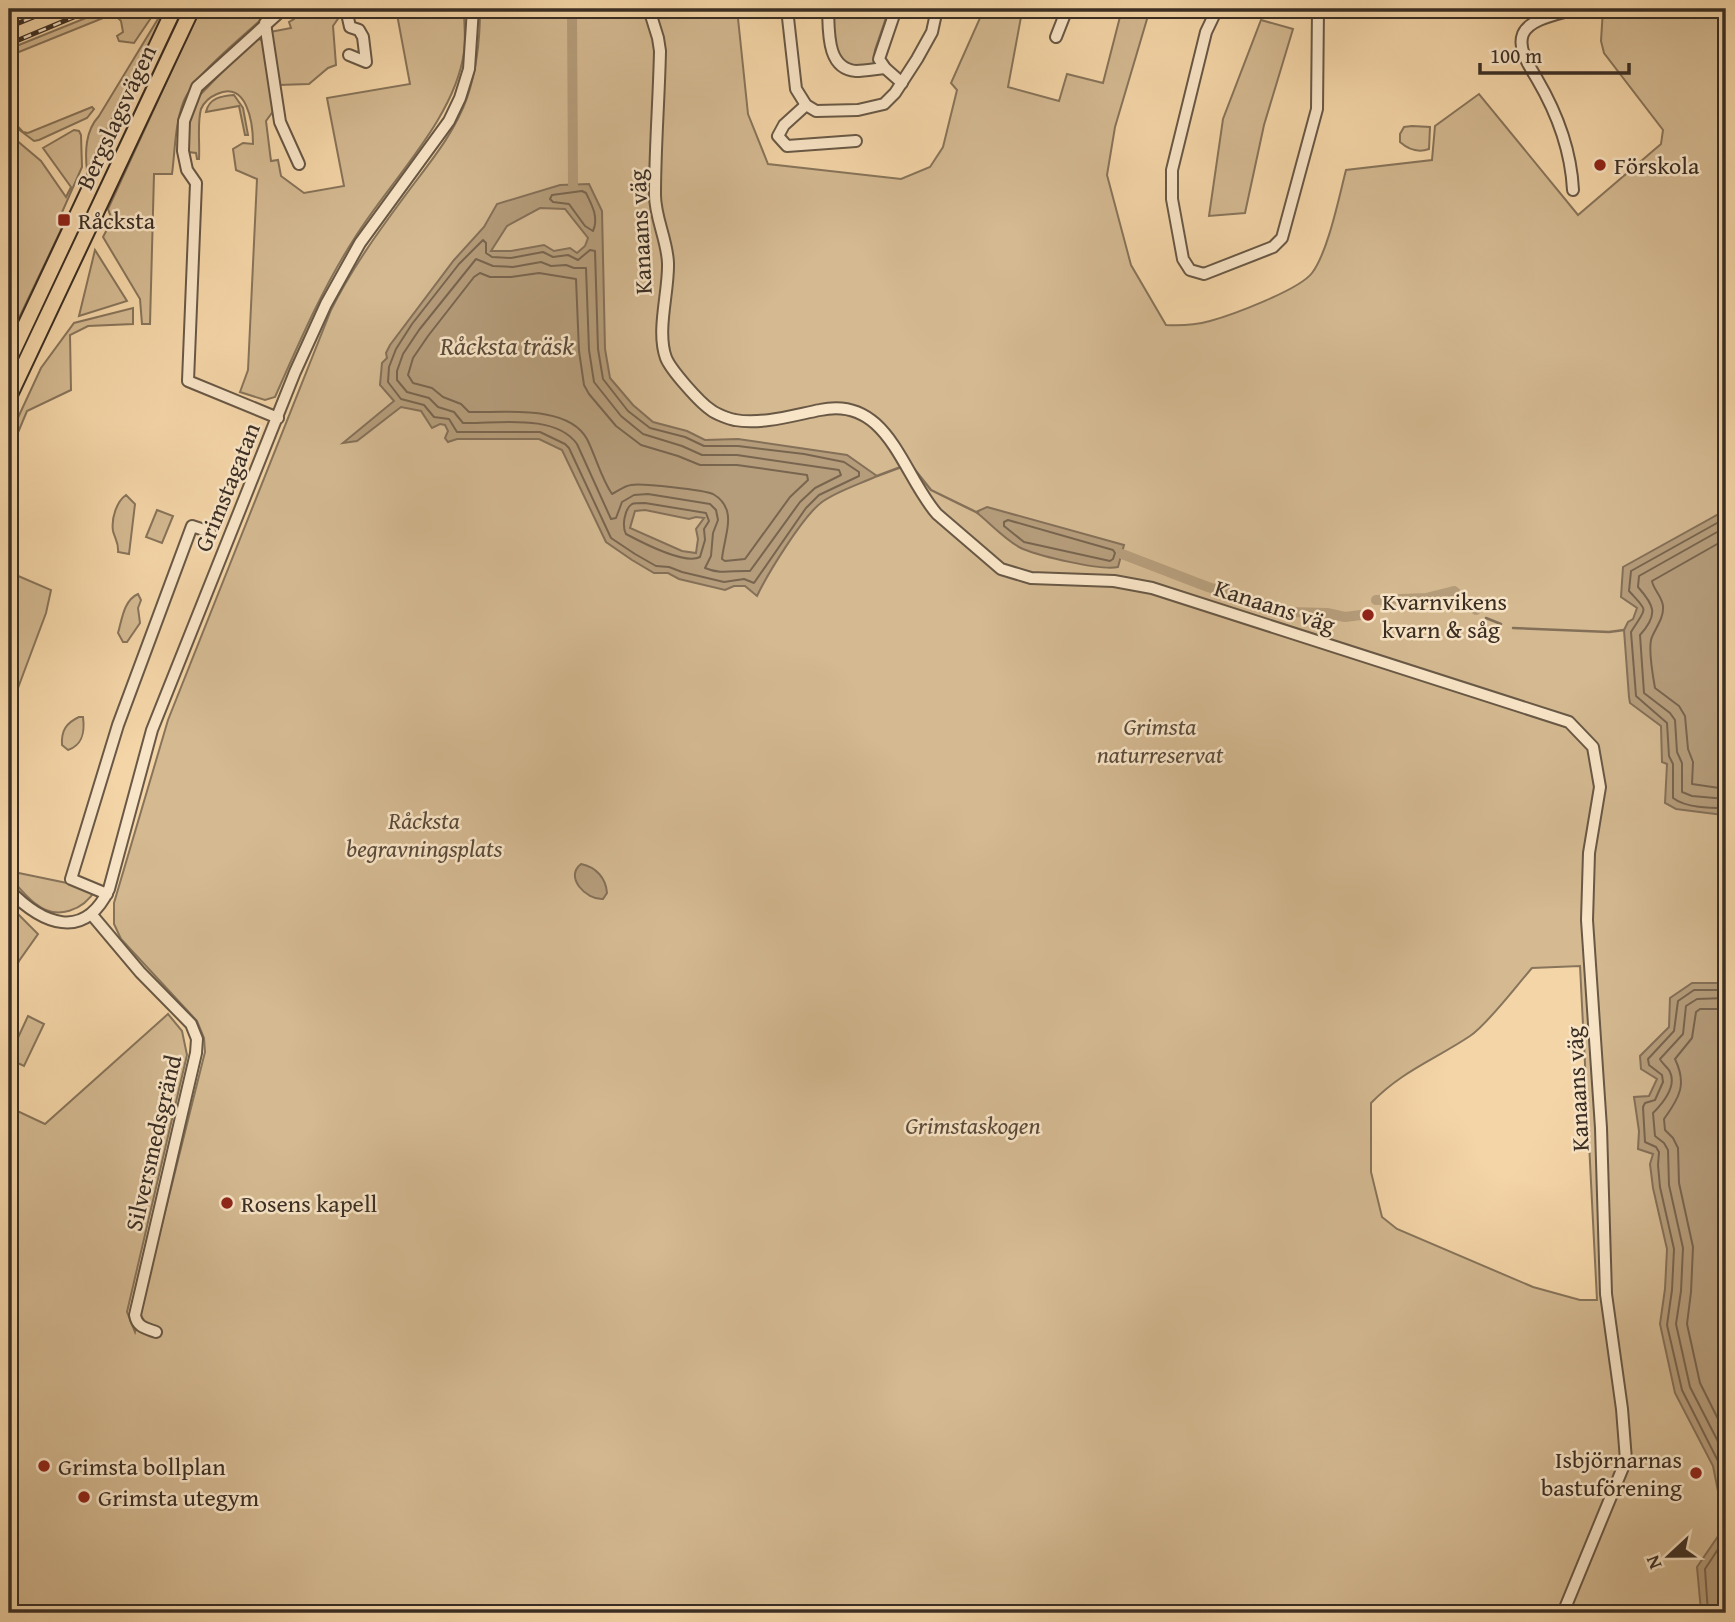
<svg xmlns="http://www.w3.org/2000/svg" width="1735" height="1622" font-family="'Gentium Book Plus',serif">
  <style>
    .green { fill: #d4b991; stroke: #87745a; stroke-width: 2; fill-rule: evenodd }
    .water { fill: #b59c7a; stroke: #847058; stroke-width: 2; fill-rule: evenodd }
    .lines { fill: none; stroke-linecap: round; stroke-linejoin: round }
    .shore { stroke: #78654f; stroke-width: 2 }
    .stream { stroke: #847058; stroke-width: 2.5 }
    .canal { stroke: #b59c7a; stroke-width: 10 }
    .minor-casing { stroke: #685845; stroke-width: 14 }
    .major-casing { stroke: #3a2e24; stroke-width: 18 }
    .minor { stroke: #f8e4c6; stroke-width: 10 }
    .major { stroke: #f4d5a7; stroke-width: 14 }
    .rail-casing { stroke: #3a2e24; stroke-width: 5 }
    .rail { stroke: #f8e4c6; stroke-width: 2.5; stroke-dasharray: 8; stroke-linecap: butt }
    .poi-dot { fill: #8f2418; stroke: #f8e4c6; stroke-width: 2.5 }
    .labels { text-anchor: middle; dominant-baseline: central; stroke-width: 5; stroke-linejoin: round; paint-order: stroke }
    .street-label { font-size: 24px; fill: #3a2e24; stroke: #f8e4c6 }
    .poi-label { font-size: 24px; fill: #3a2e24; stroke: #f8e4c6; text-anchor: start }
    .park-label { font-size: 24px; font-style: italic; fill: #594a3a; stroke: #f8e4c6 }
    .water-label { font-size: 26px; font-style: italic; fill: #594a3a; stroke: #f8e4c6 }
  </style>
  <rect width="100%" height="100%" fill="#f4d5a7"/>
  <filter id="stains"><feTurbulence type="fractalNoise" baseFrequency=".00286" numOctaves="4"/><feColorMatrix values="0 0 0 0 .2 0 0 0 0 .09 0 0 0 0 .02 0 0 0 .5 -.17"/></filter>
  <radialGradient id="worn" r=".72"><stop offset=".6" stop-color="#630" stop-opacity="0"/><stop offset="1" stop-color="#630" stop-opacity=".3"/></radialGradient>
  <!-- green -->
  <g class="green">
    <path d="M108 9H157L134 43 119 41 117 36 123 32 121 21 116 16H108L9 56V49Z"/>
    <path d="M164 9H168L141 59 87 171C85 152 85 131 99 116Z"/>
    <path d="M200 9H270L266 15C243 37 194 74 183 103 175 125 175 151 172 174H154L150 324H142L140 299 103 237 112 220 108 209Z"/>
    <path d="M296 9H341L342 13 333 26 336 65 328 68 309 84 279 85 270 32 291 28 289 22 294 19Z"/>
    <path d="M396 9H464C464 23 466 38 464 52 455 119 389 182 354 239 322 289 299 343 275 397L265 400 240 392 248 370 257 179 236 170 233 149 243 143 253 144C253 123 247 80 217 94 210 97 204 102 201 109 197 123 200 144 199 159H197L196 153 188 152 189 124 197 98 256 37 264 42 274 110 266 121 271 161 278 160 281 176 304 193 344 186 327 98 410 84Z"/>
    <path d="M480 9H737L748 114 768 164 901 179 930 167 943 147 957 90 951 83 984 9H1012L1011 14 1021 17 1008 87 1059 101 1067 74 1103 83 1122 9H1150L1115 127 1107 175 1131 265 1166 325C1181 326 1195 325 1210 321 1232 315 1299 290 1312 273 1328 252 1339 197 1346 170L1432 160 1435 126 1479 94 1578 215 1661 144 1663 130 1604 53 1601 41 1603 9H1726V1613H9V1107L45 1124 168 1014 182 1031 187 1055 127 1312 135 1332 205 1052 204 1038 197 1021 121 939 114 924V903L168 720 331 310C353 266 381 228 410 189 431 161 455 132 467 98 477 69 480 40 480 9ZM1580 966 1597 1300H1580L1533 1287 1397 1229 1382 1217 1371 1172V1103C1402 1071 1434 1060 1470 1036 1487 1025 1517 985 1532 968Z"/>
    <path d="M830 9H889L875 50 873 66C828 69 832 45 830 9Z"/>
    <path d="M1261 20 1293 29 1264 125 1245 213 1209 216 1223 119Z"/>
    <path d="M234 95 243 108 248 135H245L239 106 206 112C209 98 221 96 234 95Z"/>
    <path d="M92 107 94 109 87 118 39 140 34 141 9 122V117L23 132 28 133Z"/>
    <path d="M1412 126 1430 127 1429 149C1418 153 1409 150 1400 142V134L1404 127Z"/>
    <path d="M74 130 79 131 81 135 82 167 59 219 60 224 63 225 60 232 9 339V254L16 220 9 170V134L41 161 66 197 71 187 43 148Z"/>
    <path d="M95 250 127 301 79 316Z"/>
    <path d="M133 308V324L88 326 70 335 71 390 27 411 9 454V437L41 368 74 323Z"/>
    <path d="M126 495 135 504 129 554 118 552C119 543 115 539 113 531 111 518 117 501 126 495Z"/>
    <path d="M157 510 173 516 162 543 146 537Z"/>
    <path d="M9 572 51 590 46 613 9 712Z"/>
    <path d="M138 594 141 600 138 608 140 623 127 642H123L118 633C122 619 124 600 138 594Z"/>
    <path d="M79 717H83C85 732 83 745 68 750L62 745C61 731 66 723 79 717Z"/>
    <path d="M9 871 96 889C84 910 57 921 36 904 26 897 17 885 9 876Z"/>
    <path d="M15 911 38 934 19 961 9 982V922Z"/>
    <path d="M28 1016 44 1024 24 1066 9 1059V1057Z"/>
  </g>
  <!-- water -->
  <g class="water">
    <path d="M589 184 602 211 605 349 610 378 633 405 653 422 687 431 705 440 738 439 847 455 877 476C860 484 837 491 822 502 803 516 768 573 757 596L745 586H734L725 590 679 579 668 573H654L632 560 606 542 562 450 539 439H457L448 442 445 438 448 431 445 425 440 424 432 428 421 411 401 407 357 441 343 443 394 401 380 385 382 363 387 358 386 353 390 345 454 260 484 227 497 204 560 185ZM540 208 565 209 588 238 585 246 577 253 570 248 554 251 544 245 511 251H491L507 226ZM645 510 689 519 696 517 704 518 696 529 698 539 696 553 682 551 630 528 635 511Z"/>
    <path d="M987 507 1124 545 1118 567C1101 571 1040 556 1023 549 1008 543 989 522 976 512Z"/>
    <path d="M1726 510V813L1723 815 1676 809 1665 803 1667 764 1662 762 1661 726 1630 703 1629 697 1624 630 1628 622 1633 619 1637 608 1621 597 1623 567Z"/>
    <path d="M581 864C596 867 606 878 607 893L603 899C586 900 564 877 581 864Z"/>
    <path d="M1692 983H1726V1613H1702L1701 1611 1697 1567 1725 1526 1713 1466 1675 1393 1660 1324 1665 1289 1667 1249 1653 1188 1650 1164 1653 1154 1638 1149 1639 1131 1634 1097 1649 1096 1657 1079 1641 1069 1640 1056 1669 1027 1670 998Z"/>
  </g>
  <g class="lines">
    <!-- shore -->
    <g class="shore">
      <path d="M582 191 586 193C592 205 599 218 593 231L585 226 569 204 553 202 550 199 552 195Z"/>
      <path d="M483 240 486 243V253L492 257 511 258 543 252 553 257 568 255 578 260 590 250 595 251 598 349 603 379 628 411 650 428 685 437 704 446H738L804 454 844 462 859 472V476L819 495 806 508 754 583 744 579 724 582 682 572 669 567 656 566 635 554 611 538 569 448 565 444 540 432H457L449 419 434 417 424 405 401 399 388 382 389 367 396 349 412 324 459 264Z"/>
      <path d="M476 259 493 266 513 267 541 262 551 266 566 265 574 268H586L589 350 594 382 621 416 643 434 682 446 702 455H737L839 470 841 475 815 488 800 502 750 571C734 570 721 575 705 568L711 556 713 533 718 520 716 510 710 504 648 494 634 495 622 502 616 518 611 519 577 444C555 413 496 424 463 423L454 412 438 407 429 398 407 392 397 380V371L403 354 419 330Z"/>
      <path d="M480 273 490 277H511L539 273 576 279 579 351 584 385 589 394 616 426 641 445 678 456 700 465H737L807 475 808 480 790 497 745 559 725 561 722 559C723 545 731 524 727 511 725 504 720 498 713 494 704 490 642 483 631 485 624 486 618 491 612 494 601 478 596 457 587 439 568 404 503 413 469 412L461 404 443 397 432 388 413 383 408 375 413 358 428 336 474 277Z"/>
      <path d="M645 503 706 513 709 521 704 529 705 540 700 557C685 565 641 542 626 534 622 527 624 509 632 504 634 503 643 503 645 503Z"/>
      <path d="M1726 518 1631 571 1629 591C1649 613 1647 606 1631 632L1636 696 1667 723 1669 756 1673 764V798C1686 808 1710 808 1726 808"/>
      <path d="M1008 520 1113 550 1115 553 1113 559 1110 561 1024 542 1004 526V522Z"/>
      <path d="M1726 527 1639 576 1638 587C1654 605 1659 614 1640 635L1644 693 1670 713 1675 720 1677 752 1682 763V792L1692 796 1726 799"/>
      <path d="M1726 539 1652 581C1653 589 1662 596 1663 606 1664 618 1656 627 1652 637 1648 646 1653 677 1655 688L1679 706 1685 716 1688 749 1693 762 1692 784 1726 789"/>
      <path d="M1726 990H1694L1678 1001 1674 1031 1648 1059 1649 1065 1662 1075 1663 1082 1655 1100 1645 1103 1643 1107 1645 1142 1656 1147 1659 1152 1658 1165 1660 1187 1674 1249 1672 1290 1667 1325 1682 1390 1719 1463 1726 1495"/>
      <path d="M1726 998 1697 999 1686 1006 1683 1034 1660 1059C1662 1064 1668 1067 1670 1072 1677 1087 1662 1104 1653 1113L1655 1136 1664 1143 1668 1150 1669 1185 1683 1248 1681 1291 1676 1324 1690 1387 1726 1457"/>
      <path d="M1726 1009H1700L1696 1012 1692 1038 1675 1059C1687 1084 1680 1097 1664 1119L1665 1130 1673 1138 1678 1148 1679 1183 1693 1247 1691 1292 1687 1324 1700 1383 1726 1435"/>
      <path d="M1708 1613 1705 1569 1726 1537"/>
    </g>
    <!-- stream -->
    <g class="stream">
      <path d="M911 465 931 490 978 513"/>
      <path d="M877 476 901 467"/>
      <path d="M1486 618 1501 624"/>
      <path d="M1513 628 1609 632 1624 630"/>
    </g>
    <!-- canal -->
    <g class="canal">
      <path d="M572 9 573 185"/>
      <path d="M1122 554 1208 587 1288 612 1327 613 1345 617 1361 615"/>
      <path d="M1376 600 1426 598 1454 591 1476 610"/>
    </g>
    <!-- minor casing -->
    <g class="minor-casing">
      <g id="minor">
        <path d="M346 9 350 27 359 30 363 37 366 62 349 55"/>
        <path d="M649 9 658 38 660 51C659 99 655 147 655 195 655 218 667 239 668 263 669 291 656 331 666 358 671 370 699 402 711 410 716 414 729 419 735 420 761 425 794 415 820 410 888 395 902 474 937 514L1001 569 1031 578 1114 581 1152 588 1569 722 1593 747 1600 787 1589 853 1587 920 1601 1128 1606 1294 1622 1409 1626 1460 1563 1613"/>
        <path d="M787 9 796 89 806 105 816 111 858 110 884 104 895 93 917 59 932 32 937 9"/>
        <path d="M828 9C829 30 826 69 856 71 865 71 875 69 885 68"/>
        <path d="M896 9 879 59 885 68 902 83"/>
        <path d="M1217 9 1206 32 1172 170V199L1183 259 1190 270 1204 274 1273 247 1282 238 1317 109 1318 9"/>
        <path d="M265 23 280 122 299 164"/>
        <path d="M1056 37 1067 9"/>
        <path d="M806 105 784 125 778 136 787 146 856 141"/>
        <path d="M1573 190C1571 151 1557 113 1537 79 1530 67 1517 49 1523 34 1530 18 1560 14 1575 9"/>
        <path d="M278 418 188 381 196 183 187 170 183 151 184 121 197 87 283 9"/>
        <path d="M9 890C42 924 84 942 109 889L152 730 295 372 326 304 360 243 449 121 460 98 469 69 473 9"/>
        <path d="M107 894 71 879 118 725 192 526 210 532"/>
        <path d="M92 915 140 972 191 1024 197 1039 196 1053 135 1315C137 1327 145 1328 156 1332"/>
      </g>
    </g>
    <!-- major casing -->
    <g class="major-casing">
      <g id="major">
        <path d="M9 360 174 9"/>
        <path d="M9 397 192 9"/>
      </g>
    </g>
    <!-- minor -->
    <use href="#minor" class="minor"/>
    <!-- major -->
    <use href="#major" class="major"/>
    <!-- rail casing -->
    <g class="rail-casing">
      <g id="rail">
        <path d="M9 27 53 9"/>
        <path d="M9 44 93 9"/>
      </g>
    </g>
    <!-- rail -->
    <use href="#rail" class="rail"/>
  </g>
  <!-- markers -->
  <g class="poi-dot">
    <circle cx="1600" cy="165" r="7"/>
    <rect x="57" y="213" width="14" height="14" rx="3.5"/>
    <circle cx="1368" cy="615" r="7"/>
    <circle cx="227" cy="1203" r="7"/>
    <circle cx="44" cy="1466" r="7"/>
    <circle cx="1696" cy="1473" r="7"/>
    <circle cx="84" cy="1497" r="7"/>
  </g>
  <g class="labels">
    <!-- street labels -->
    <g class="street-label">
      <text transform="translate(116 117) rotate(-65)">Bergslagsvägen</text>
      <text transform="translate(640 232) rotate(-93)">Kanaans väg</text>
      <text transform="translate(227 487) rotate(-68)">Grimstagatan</text>
      <text transform="translate(1275 606) rotate(18)">Kanaans väg</text>
      <text transform="translate(1577 1089) rotate(-93)">Kanaans väg</text>
      <text transform="translate(153 1143) rotate(-77)">Silversmedsgränd</text>
    </g>
    <!-- poi labels -->
    <g class="poi-label">
      <text x="1614" y="165">Förskola</text>
      <text x="78" y="220">Råcksta</text>
      <text x="1382" y="601">Kvarnvikens<tspan x="1382" dy="28">kvarn &amp; såg</tspan></text>
      <text x="241" y="1203">Rosens kapell</text>
      <text x="1682" y="1459" text-anchor="end">Isbjörnarnas<tspan x="1682" dy="28">bastuförening</tspan></text>
      <text x="58" y="1466">Grimsta bollplan</text>
      <text x="98" y="1497">Grimsta utegym</text>
    </g>
    <!-- park labels -->
    <g class="park-label">
      <text x="1160" y="726">Grimsta<tspan x="1160" dy="28">naturreservat</tspan></text>
      <text x="424" y="820">Råcksta<tspan x="424" dy="28">begravningsplats</tspan></text>
      <text x="973" y="1125">Grimstaskogen</text>
    </g>
    <!-- water labels -->
    <g class="water-label">
      <text x="507" y="345">Råcksta träsk</text>
    </g>
  </g>
  <!-- margin -->
  <rect width="1735" height="1622" fill="none" stroke="#f4d5a7" stroke-width="35"/>
  <rect x="10" y="10" width="1714" height="1601" fill="none" stroke="#3a2e24" stroke-width="3.5"/>
  <rect x="18" y="18" width="1700" height="1587" fill="none" stroke="#3a2e24" stroke-width="2"/>
  <!-- north arrow -->
  <g transform="translate(1669 1556) rotate(248)" stroke="#f8e4c6" stroke-width="5" paint-order="stroke">
  <path d="M0-5L12 26L0 18L-12 26Z" fill="#3a2e24"/>
  <text y="-10" font-size="19" font-weight="bold" text-anchor="middle" fill="#3a2e24">N</text>
  </g>
  <!-- scale -->
  <path d="M1480 63v10h149v-10" fill="none" stroke="#3a2e24" stroke-width="3.5"/>
  <text x="1490" y="63" font-size="21" fill="#3a2e24" stroke="#f8e4c6" stroke-width="5" paint-order="stroke">100 m</text>
  <rect width="100%" height="100%" filter="url(#stains)"/>
  <rect width="100%" height="100%" fill="url(#worn)"/>
</svg>
